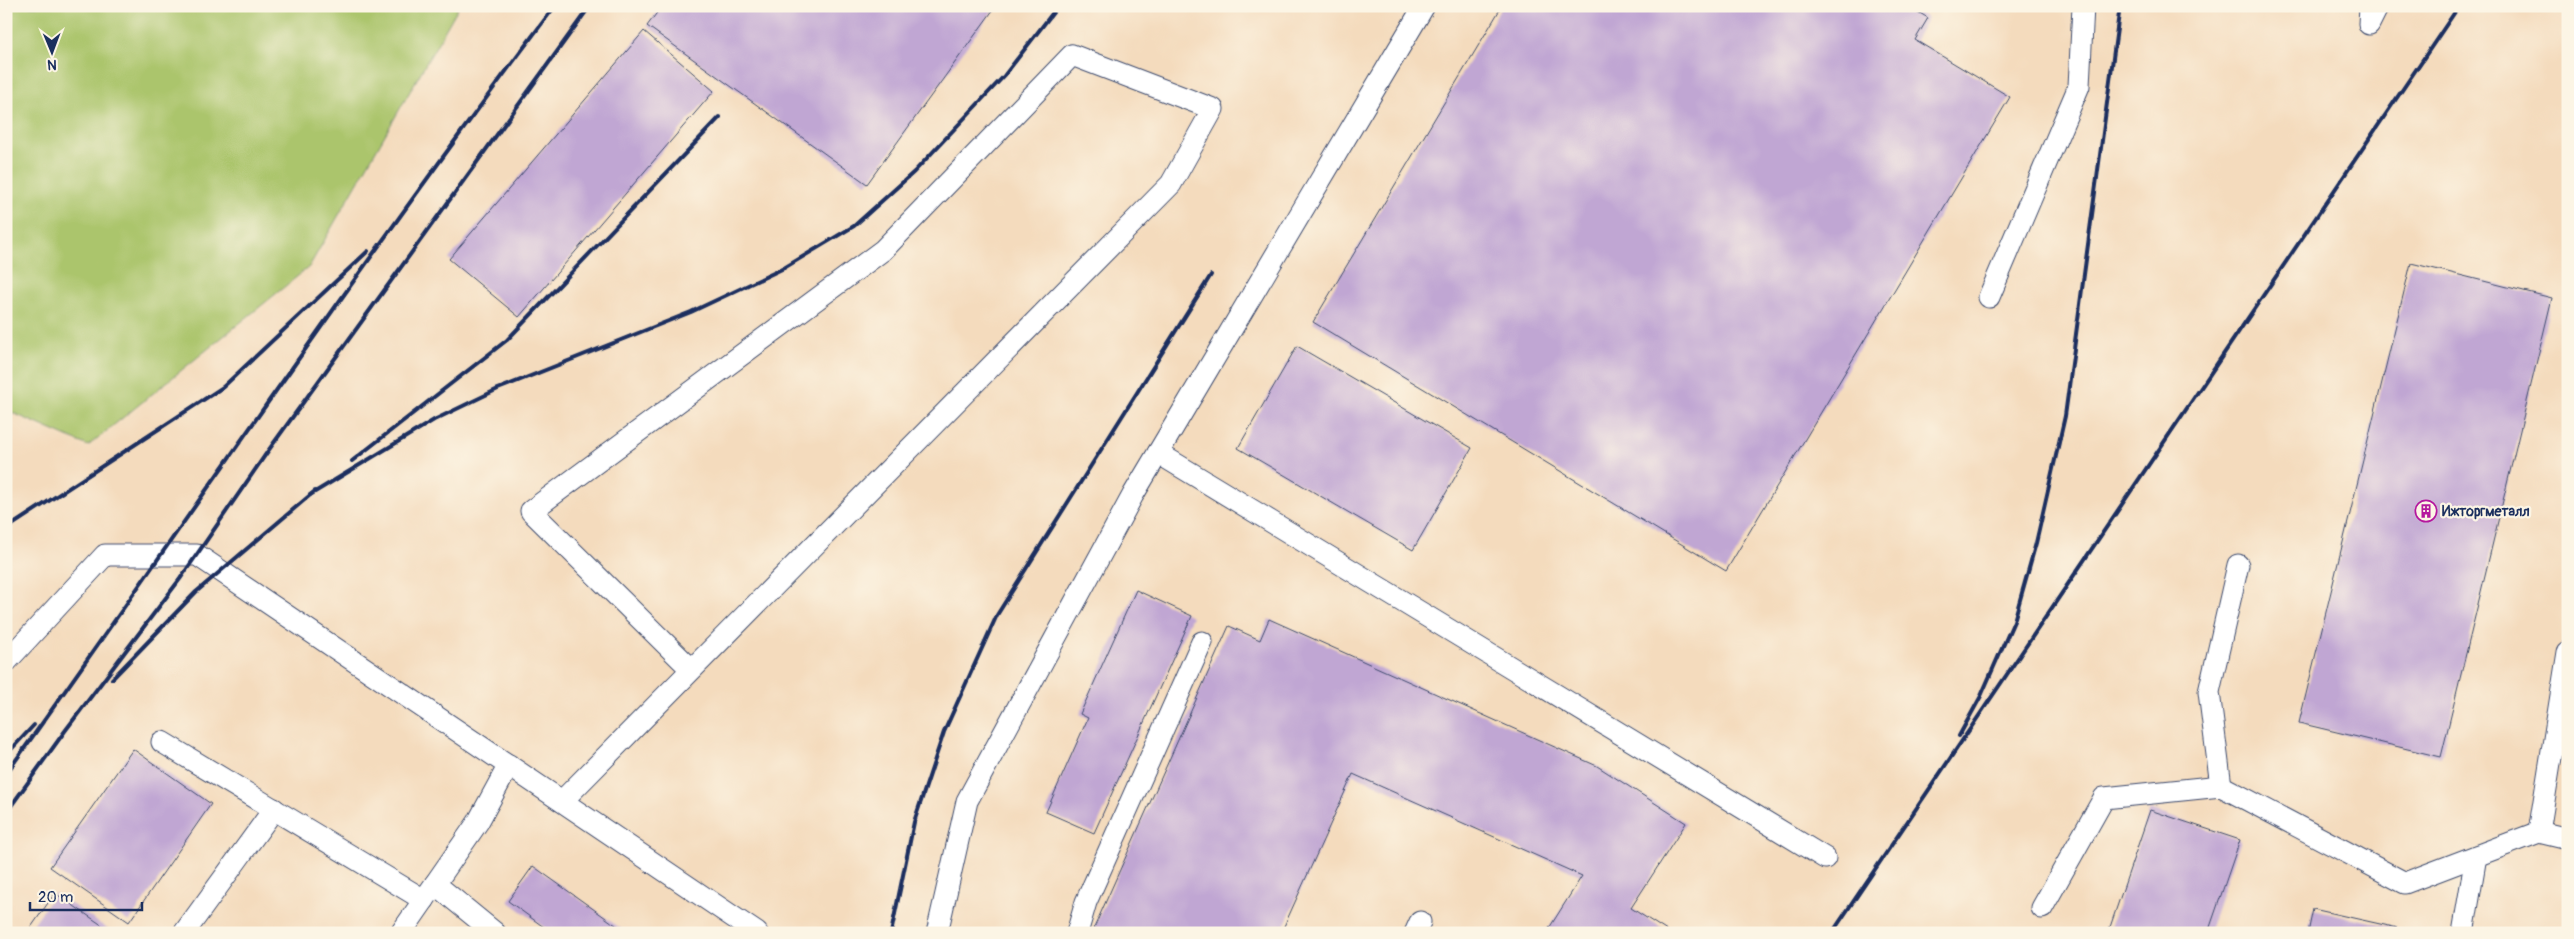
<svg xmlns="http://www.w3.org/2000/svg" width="2574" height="939" font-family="Pangolin,sans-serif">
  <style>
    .green { fill: #abc56c; stroke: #637a65 }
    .building { fill: #c0a6d3 }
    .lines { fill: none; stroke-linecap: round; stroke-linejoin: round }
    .lane-casing { stroke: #3c496c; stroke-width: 23 }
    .lane { stroke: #fff; stroke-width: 21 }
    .rail { stroke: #1b2f5e; stroke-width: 4 }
    .labels { text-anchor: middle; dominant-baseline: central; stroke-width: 4.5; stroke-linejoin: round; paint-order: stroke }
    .poi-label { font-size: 14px; font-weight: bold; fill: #1b2f5e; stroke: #fcf5e5; text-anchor: start }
  </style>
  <rect width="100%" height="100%" fill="#fcf5e5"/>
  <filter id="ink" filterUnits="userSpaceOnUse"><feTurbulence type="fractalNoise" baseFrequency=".02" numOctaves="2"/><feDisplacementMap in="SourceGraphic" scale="10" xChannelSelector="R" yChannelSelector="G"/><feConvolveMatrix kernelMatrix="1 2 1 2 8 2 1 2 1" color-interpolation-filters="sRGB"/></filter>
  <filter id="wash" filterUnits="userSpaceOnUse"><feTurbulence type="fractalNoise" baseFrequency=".0096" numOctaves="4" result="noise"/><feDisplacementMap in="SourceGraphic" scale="20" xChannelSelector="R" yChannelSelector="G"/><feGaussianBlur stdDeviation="1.12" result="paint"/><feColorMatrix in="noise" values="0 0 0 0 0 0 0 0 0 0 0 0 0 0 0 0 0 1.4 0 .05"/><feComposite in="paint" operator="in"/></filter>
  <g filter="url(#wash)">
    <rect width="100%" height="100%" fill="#f4dbbd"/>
    <!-- green -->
    <path class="green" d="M6 6H459L309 267 88 446 6 410Z"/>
    <g id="blocks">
      <!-- building -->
      <g class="building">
        <path d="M662 6H996L867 184 647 26Z"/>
        <path d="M1502 6H1908L1928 18 1915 40 2010 97 1726 571 1313 322Z"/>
        <path d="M644 31 714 91 519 317 449 259Z"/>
        <path d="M2411 263 2552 298 2441 757 2299 723Z"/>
        <path d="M1297 346 1472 448 1413 550 1238 448Z"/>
        <path d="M1136 590 1192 616 1094 833 1046 812 1088 718 1080 714Z"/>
        <path d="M1269 619 1597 766 1686 823 1631 908 1670 933H1546L1582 876 1353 774 1281 933H1105L1094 928 1229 626 1260 640Z"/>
        <path d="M133 749 211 804 129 922 50 867Z"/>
        <path d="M2150 810 2240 840 2208 933H2108Z"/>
        <path d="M533 866 627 933H552L508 901Z"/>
        <path d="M55 893 109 930 107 933H27Z"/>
        <path d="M2313 909 2398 928 2397 933H2308Z"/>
      </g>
    </g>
  </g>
  <g filter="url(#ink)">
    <use href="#blocks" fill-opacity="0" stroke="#3c496c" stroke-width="1"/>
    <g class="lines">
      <!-- lane casing -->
      <g class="lane-casing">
        <g id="lane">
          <path d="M2370 6 2369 24 2378 6"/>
          <path d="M1989 297 2079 86 2083 6"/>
          <path d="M1158 453 1825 858"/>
          <path d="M2568 652 2539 832 2568 839"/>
          <path d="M6 662 105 555H197L757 933"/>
          <path d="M162 742 424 900"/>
          <path d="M2221 786 2209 692 2238 565"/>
          <path d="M562 801 1171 184 1213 109 1072 55 883 250 531 511 691 669"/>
          <path d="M435 884 495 933"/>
          <path d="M2042 908 2104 798 2221 786 2405 883 2539 832"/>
          <path d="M184 933 274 809"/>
          <path d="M401 933 478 822 509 765"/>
          <path d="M937 933 967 801 1133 495 1424 6"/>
          <path d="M1077 933 1086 902 1202 642"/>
          <path d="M1415 933 1420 922"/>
          <path d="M2463 933 2476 856"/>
        </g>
      </g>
      <!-- lane -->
      <use href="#lane" class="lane"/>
      <!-- rail -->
      <g class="rail">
        <path d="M352 461 507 340 720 117"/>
        <path d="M310 495 434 420 498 389 691 312 784 268 854 226 914 172 1004 76 1058 6"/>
        <path d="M6 529 223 387 368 251"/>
        <path d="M112 679 196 592 315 491"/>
        <path d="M1959 736 1981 696 2014 621 2036 543 2065 416 2120 6"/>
        <path d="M6 755 34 725"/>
        <path d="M6 774C189 518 365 257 555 6"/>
        <path d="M6 813 65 731 180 579 268 451 590 6"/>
        <path d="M891 933 914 822 944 732 997 615 1211 275"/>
        <path d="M1832 933 2459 6"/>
      </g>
    </g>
  </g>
  <!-- icons -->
  <defs>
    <g id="building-ring" transform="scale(1.125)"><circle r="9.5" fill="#fcf5e5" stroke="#b5179e" stroke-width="1.5"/><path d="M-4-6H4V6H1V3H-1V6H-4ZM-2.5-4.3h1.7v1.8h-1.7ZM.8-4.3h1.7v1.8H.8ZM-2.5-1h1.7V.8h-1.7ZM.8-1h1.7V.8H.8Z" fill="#b5179e"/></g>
  </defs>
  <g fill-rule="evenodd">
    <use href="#building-ring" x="2426" y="511"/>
  </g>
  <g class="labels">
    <!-- poi labels -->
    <g class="poi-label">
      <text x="2442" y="511">Ижторгметалл</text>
    </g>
  </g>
  <!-- margin -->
  <rect width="2574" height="939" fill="none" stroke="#fcf5e5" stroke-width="25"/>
  <!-- north arrow -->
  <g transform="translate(52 52) rotate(179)" stroke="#fcf5e5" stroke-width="4" paint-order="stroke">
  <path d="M0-4L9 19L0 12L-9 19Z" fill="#1b2f5e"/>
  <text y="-8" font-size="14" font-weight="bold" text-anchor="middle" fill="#1b2f5e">N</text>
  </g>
  <!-- scale -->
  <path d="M30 902v8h112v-8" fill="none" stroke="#1b2f5e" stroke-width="2.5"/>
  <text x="38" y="902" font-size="15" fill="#1b2f5e" stroke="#fcf5e5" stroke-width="4" paint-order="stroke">20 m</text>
</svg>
